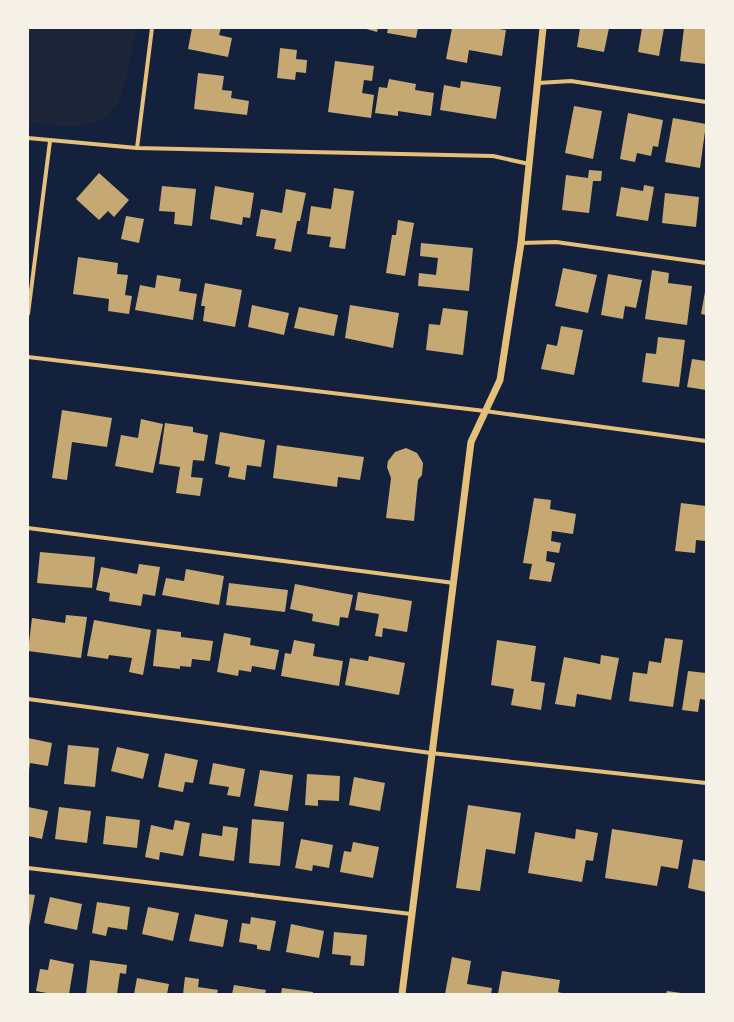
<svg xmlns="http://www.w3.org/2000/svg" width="734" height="1022" font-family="'Source Sans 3',sans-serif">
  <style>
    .green { fill: #1d2539 }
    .building { fill: #c6a872 }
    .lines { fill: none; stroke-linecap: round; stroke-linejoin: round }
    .minor { stroke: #e5c07b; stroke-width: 4 }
    .tertiary { stroke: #e5c07b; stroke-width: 7 }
  </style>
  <rect width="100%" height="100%" fill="#14213d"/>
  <!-- green -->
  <path class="green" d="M28 28H135C132 51 127 86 116 105 102 132 51 128 28 120Z"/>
  <!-- building -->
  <g class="building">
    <path d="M192 28H221L219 35 232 38 228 57 188 49Z"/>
    <path d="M363 28H378L377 32Z"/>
    <path d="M388 28H418L416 38 387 33Z"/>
    <path d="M452 28H492L506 30 502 56 469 50 467 63 446 59Z"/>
    <path d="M580 28H609L604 52 577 47Z"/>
    <path d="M642 28H664L659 56 638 52Z"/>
    <path d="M684 28H706V64L680 61Z"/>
    <path d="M280 48 297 50 296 59 307 60 306 73 296 72 295 80 277 78Z"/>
    <path d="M335 61 374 66 372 81 364 80 362 93 374 95 371 118 328 112Z"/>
    <path d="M198 73 224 76 222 90 232 91 231 98 249 101 247 115 194 109Z"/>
    <path d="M389 79 416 84 415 90 434 93 431 116 398 111V116L375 113 379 87 387 88Z"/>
    <path d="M461 81 501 87 496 119 440 110 444 85 460 88Z"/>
    <path d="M574 106 602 111 593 159 565 153Z"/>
    <path d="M628 113 663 120 658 147 653 146 651 156 637 153 635 162 620 159Z"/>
    <path d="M673 118 706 124 700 168 665 162Z"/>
    <path d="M589 170 602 171 601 181H593L589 213 562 210 566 175 588 178Z"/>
    <path d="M99 173 129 200 114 217 108 211 99 220 76 199Z"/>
    <path d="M644 185 654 187 648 221 616 216 621 187 643 191Z"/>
    <path d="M162 186 196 189 192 226 174 224 175 212 159 211Z"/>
    <path d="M215 186 254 193 250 218 243 217 242 225 210 219Z"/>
    <path d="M334 188 354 191 345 249 329 247 331 237 307 234 311 206 331 209Z"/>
    <path d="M286 189 306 193 300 221H297L291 252 274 249 276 239 256 236 261 209 282 213Z"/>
    <path d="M665 193 699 197 696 227 662 223Z"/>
    <path d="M126 216 144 219 139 243 121 239Z"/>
    <path d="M398 220 414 223 405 276 386 273 392 235H396Z"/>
    <path d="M421 243 473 248 469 291 418 286 419 273 436 275 438 258 420 256Z"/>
    <path d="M78 257 118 263 117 274 128 275 125 295 132 296 129 314 108 311 109 299 73 294Z"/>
    <path d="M563 268 597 275 588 313 555 306Z"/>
    <path d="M652 270 669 273 668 283 692 286 687 325 645 319Z"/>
    <path d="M608 274 642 280 636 308 625 306 623 319 601 315Z"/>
    <path d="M157 275 181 279 179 291 197 294 193 320 135 310 140 285 155 288Z"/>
    <path d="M205 283 242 290 235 327 203 321 205 306H201Z"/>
    <path d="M705 292H706V315L701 314Z"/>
    <path d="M252 305 289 313 284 335 248 327Z"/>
    <path d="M350 305 399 313 393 348 345 338Z"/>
    <path d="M299 307 338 315 334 336 294 328Z"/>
    <path d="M443 308 468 311 463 355 426 350 429 324 440 325Z"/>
    <path d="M561 326 583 330 574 375 541 369 547 344 557 346Z"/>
    <path d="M658 337 685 340 679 387 642 382 646 353 656 354Z"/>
    <path d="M692 359 706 361V390L687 387Z"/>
    <path d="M62 410 112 418 107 447 72 442 67 480 52 478Z"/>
    <path d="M141 419 163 424 153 473 115 466 121 435 138 438Z"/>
    <path d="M165 423 193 427V432L208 435 204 461 193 460 191 477 203 478 200 496 176 493 180 467 159 464Z"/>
    <path d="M220 432 265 440 261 467 247 465 245 480 228 477 230 467 215 464Z"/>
    <path d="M277 445 364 457 360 480 338 477 337 487 273 478Z"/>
    <path d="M406 448 417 453 423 463 422 475 418 480 414 521 386 518 391 478 387 467 388 461 395 452Z"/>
    <path d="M534 498 551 500 550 509 576 514 573 534 552 531 551 541 561 543 559 553 547 551 546 561 555 563 551 582 529 579 532 564 523 563Z"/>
    <path d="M681 503 706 506V541L696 540 695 553 675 551Z"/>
    <path d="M40 552 95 557 92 588 37 583Z"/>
    <path d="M139 564 160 567 155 596 143 594 141 606 109 601 110 593 96 590 101 567 137 574Z"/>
    <path d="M186 569 224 576 219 605 162 595 166 578 184 581Z"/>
    <path d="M229 583 288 590 285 612 226 605Z"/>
    <path d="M295 584 353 595 348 618 340 617 339 626 312 621 313 614 290 609Z"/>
    <path d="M358 592 412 601 407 632 383 628 382 637 375 636 379 614 355 610Z"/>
    <path d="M66 615 87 617 81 658 28 651 32 618 65 623Z"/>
    <path d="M94 620 151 630 143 675 129 672 132 658 109 655 108 659 87 656Z"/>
    <path d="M157 629 181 632V637L213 641 210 661 192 659 191 667 180 666V669L153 666Z"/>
    <path d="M224 633 251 638 250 645 279 650 275 670 252 666 251 672 239 670 238 676 217 672Z"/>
    <path d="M665 638 683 640 673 707 629 701 633 672 647 674 649 661 661 663Z"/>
    <path d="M294 640 315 644 313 656 343 661 339 686 281 676 285 653 291 654Z"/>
    <path d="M497 640 536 646 531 681 545 683 541 710 511 705 514 689 491 685Z"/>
    <path d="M601 655 619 658 611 700 577 694 575 707 555 704 564 657 600 664Z"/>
    <path d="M369 656 405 663 399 695 345 685 350 658 368 661Z"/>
    <path d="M688 671 706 673V700L700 699 698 712 682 710Z"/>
    <path d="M28 738 52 743 48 766 30 763 29 770H28Z"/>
    <path d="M68 745 99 748 95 787 64 784Z"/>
    <path d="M117 747 149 754 143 779 111 771Z"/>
    <path d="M165 753 198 760 193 783 185 782 183 792 158 787Z"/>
    <path d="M213 763 245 769 240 797 227 795 229 787 209 784Z"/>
    <path d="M260 770 293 775 288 811 254 806Z"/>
    <path d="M307 774 340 776 339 801 318 800V806L305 805Z"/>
    <path d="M354 777 385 783 380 811 349 805Z"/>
    <path d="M468 805 521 813 515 854 486 849 480 891 456 888Z"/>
    <path d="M28 807 48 811 42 839 28 836Z"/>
    <path d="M59 807 91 811 87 843 55 839Z"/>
    <path d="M106 816 140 820 137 848 103 844Z"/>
    <path d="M252 819 284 822 280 866 249 863Z"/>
    <path d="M175 820 190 823 183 856 160 852 159 860 145 857 151 825 173 830Z"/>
    <path d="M223 826 238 828 234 861 199 856 202 833 222 836Z"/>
    <path d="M576 829 598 833 593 861 586 860 582 882 528 873 535 832 575 839Z"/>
    <path d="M612 829 683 840 678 869 661 866 657 886 605 878Z"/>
    <path d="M301 839 333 845 329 868 313 865 312 871 295 868Z"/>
    <path d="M353 842 379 847 373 878 340 872 344 851 351 852Z"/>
    <path d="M693 859 706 861V892L688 888Z"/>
    <path d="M28 894 35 895 29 927H28Z"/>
    <path d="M50 897 82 904 77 930 44 923Z"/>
    <path d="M97 902 130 907 127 930 108 927 106 936 92 933Z"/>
    <path d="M148 907 179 913 173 941 142 934Z"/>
    <path d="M195 914 228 920 223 947 189 941Z"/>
    <path d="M251 917 276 921 270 951 257 949V945L239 942 242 923 250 924Z"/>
    <path d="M291 924 324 931 319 958 286 952Z"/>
    <path d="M334 932 367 935 364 966 350 965 351 956 332 954Z"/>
    <path d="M452 957 471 961 467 984 492 988 491 994H445Z"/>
    <path d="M50 959 74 964 69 994H52L36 991 40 969 48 970Z"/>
    <path d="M90 960 127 965 126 974 120 973 117 994H86Z"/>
    <path d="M502 971 560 980 558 992 565 994H498Z"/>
    <path d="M185 977 199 979 198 987 218 990 217 994H183Z"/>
    <path d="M137 978 169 984 167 994H134Z"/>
    <path d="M234 985 266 990 265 994H232Z"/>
    <path d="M282 988 313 992V994H281Z"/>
    <path d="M667 991 681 993V994H666Z"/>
  </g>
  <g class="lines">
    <!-- minor -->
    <g class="minor">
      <path d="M538 83 571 81 706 102"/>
      <path d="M28 138 137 148 493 156 529 164"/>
      <path d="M137 148 152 28"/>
      <path d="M521 243 556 242 706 263"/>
      <path d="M28 314 50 141"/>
      <path d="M28 357 485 411 706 441"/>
      <path d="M28 528 454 583"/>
      <path d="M28 699 431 753 706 783"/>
      <path d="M28 868 411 914"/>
    </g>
    <!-- tertiary -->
    <path class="tertiary" d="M402 994 471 442 500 380 521 243 543 28"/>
  </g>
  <!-- border -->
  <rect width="734" height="1022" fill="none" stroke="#f6f1e7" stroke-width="58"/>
</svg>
